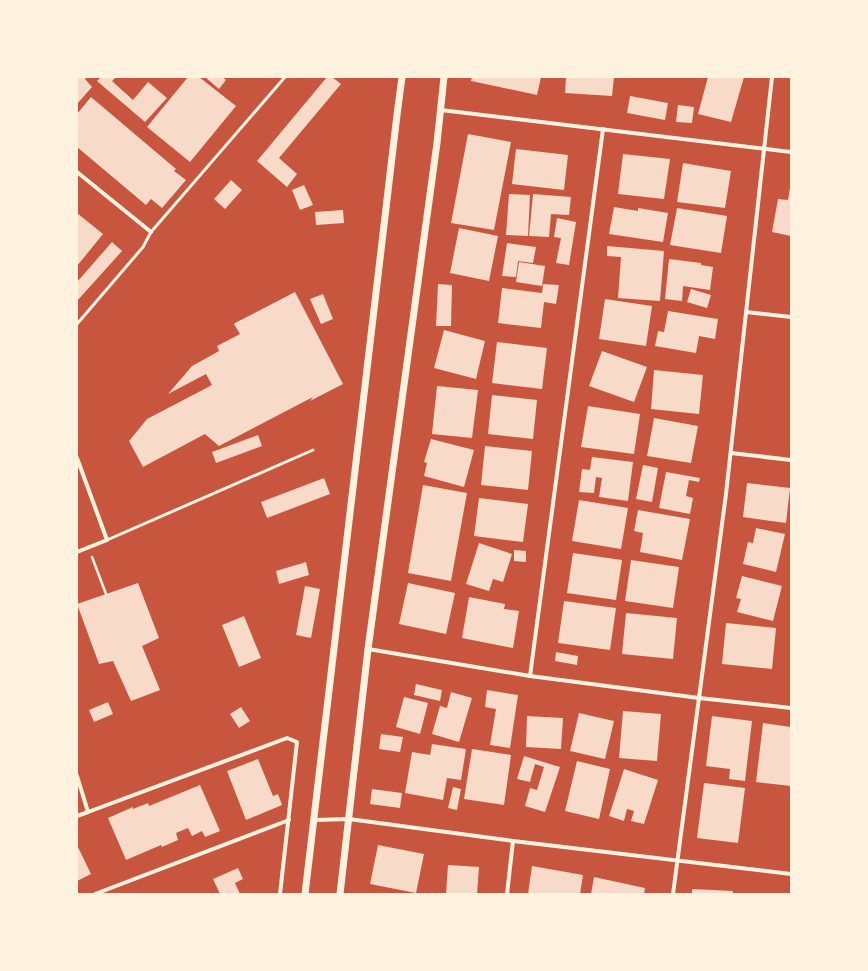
<svg xmlns="http://www.w3.org/2000/svg" width="868" height="971" font-family="'Libre Baskerville',serif">
  <style>
    .building { fill: #f7dbc8 }
    .lines { fill: none; stroke-linecap: round; stroke-linejoin: round }
    .path { stroke: #fff3e0; stroke-width: 2.5 }
    .service { stroke: #fff3e0; stroke-width: 3 }
    .minor { stroke: #fff3e0; stroke-width: 4 }
    .tertiary { stroke: #fff3e0; stroke-width: 7 }
  </style>
  <rect width="100%" height="100%" fill="#c8553d"/>
  <!-- building -->
  <g class="building">
    <path d="M77 77H87L85 79 92 87 77 104Z"/>
    <path d="M101 77H116L112 81 133 100 148 82 167 98 145 122 97 81Z"/>
    <path d="M188 77H199L236 106 190 162 147 127Z"/>
    <path d="M205 77H222L226 80 219 89Z"/>
    <path d="M327 77H332L341 84 279 158 297 174 287 187 257 161Z"/>
    <path d="M472 77H541L537 95 471 81Z"/>
    <path d="M566 77H614L612 96 565 93Z"/>
    <path d="M708 77H744L731 122 698 114Z"/>
    <path d="M630 96 668 103 665 120 627 113Z"/>
    <path d="M91 97 176 169 174 171 186 180 162 208 151 199 146 205 77 147V114Z"/>
    <path d="M678 105 694 107 692 123 676 122Z"/>
    <path d="M468 134 511 142 494 230 451 223Z"/>
    <path d="M516 149 568 155 564 190 512 184Z"/>
    <path d="M623 154 670 159 664 199 618 194Z"/>
    <path d="M683 163 731 171 725 208 677 202Z"/>
    <path d="M231 180 242 190 225 209 214 199Z"/>
    <path d="M304 185 313 205 300 210 292 190Z"/>
    <path d="M790 188H791V236L772 232 778 199 788 200Z"/>
    <path d="M509 194 530 195 528 236 506 235Z"/>
    <path d="M533 194 571 197 569 215 551 214 549 237 529 236Z"/>
    <path d="M614 207 638 211V208L668 213 663 242 609 234Z"/>
    <path d="M677 208 727 216 721 253 670 245Z"/>
    <path d="M343 210 344 223 316 225 315 212Z"/>
    <path d="M77 213 103 234 77 266Z"/>
    <path d="M557 218 576 222 569 265 556 263 561 238 554 237Z"/>
    <path d="M459 228 498 236 489 281 450 273Z"/>
    <path d="M112 242 122 251 77 301V282Z"/>
    <path d="M507 243 536 247 533 263 518 261 516 277 502 276Z"/>
    <path d="M607 246 664 251 660 301 618 298 621 257 607 256Z"/>
    <path d="M669 259 701 263V265L713 267 710 290 683 286 682 301 665 299Z"/>
    <path d="M519 262 545 266 542 286 516 282Z"/>
    <path d="M438 284 452 285 451 326H436Z"/>
    <path d="M543 284 559 285 556 304 544 302 541 328 498 323 502 288 542 293Z"/>
    <path d="M691 289 711 295 707 308 687 302Z"/>
    <path d="M295 292 343 384 310 401 313 397 219 446 205 434 143 467 129 441 147 419 212 385 206 374 168 394 192 366 219 351 217 346 240 334 234 324 235 323Z"/>
    <path d="M323 294 333 319 321 324 310 299Z"/>
    <path d="M605 299 652 306 646 346 599 339Z"/>
    <path d="M668 311 718 319 715 339 699 336 696 353 655 346 658 331 664 332Z"/>
    <path d="M444 330 485 341 476 379 434 368Z"/>
    <path d="M497 342 547 348 542 389 492 383Z"/>
    <path d="M602 351 647 367 634 402 589 386Z"/>
    <path d="M654 370 703 375 699 414 651 409Z"/>
    <path d="M437 386 478 390 472 438 432 434Z"/>
    <path d="M492 395 537 400 533 439 488 434Z"/>
    <path d="M588 406 640 414 634 454 581 447Z"/>
    <path d="M654 418 698 426 691 463 647 456Z"/>
    <path d="M258 435 262 446 216 463 212 452Z"/>
    <path d="M431 439 474 450 464 487 424 476 427 463 424 462Z"/>
    <path d="M485 446 532 451 528 490 481 485Z"/>
    <path d="M592 457 633 462 628 501 599 497 602 478 596 477 594 493 579 492 582 469 590 470Z"/>
    <path d="M643 465 658 468 652 502 636 499Z"/>
    <path d="M666 472 700 478 699 482 689 480 686 496 693 498 690 514 659 508Z"/>
    <path d="M324 478 330 494 267 518 261 502Z"/>
    <path d="M747 483 790 488 786 523 743 517Z"/>
    <path d="M423 485 467 493 451 581 408 573Z"/>
    <path d="M479 498 528 504 523 542 474 536Z"/>
    <path d="M579 500 628 508 621 549 572 541Z"/>
    <path d="M638 510 690 519 682 560 640 552 643 533 634 531Z"/>
    <path d="M756 528 785 534 776 572 743 564 748 542 753 543Z"/>
    <path d="M479 543 512 554 503 582 493 579 489 591 466 584Z"/>
    <path d="M514 550 526 551V562L514 561Z"/>
    <path d="M573 553 622 560 616 600 567 593Z"/>
    <path d="M631 560 679 567 673 608 625 601Z"/>
    <path d="M306 562 309 575 279 584 276 571Z"/>
    <path d="M742 576 782 586 773 621 737 612 741 599 736 598Z"/>
    <path d="M138 583 159 638 142 646 160 690 131 701 113 661 99 664 77 604Z"/>
    <path d="M408 583 455 593 446 634 399 624Z"/>
    <path d="M305 586 320 589 311 638 296 635Z"/>
    <path d="M469 597 505 604 504 609 519 611 513 648 462 638Z"/>
    <path d="M564 601 616 608 610 650 558 643Z"/>
    <path d="M626 613 677 618 673 659 622 654Z"/>
    <path d="M244 616 261 658 239 667 222 625Z"/>
    <path d="M726 623 776 628 772 669 722 664Z"/>
    <path d="M556 652 578 656 577 665 555 661Z"/>
    <path d="M416 684 442 690 440 701 414 695Z"/>
    <path d="M487 690 518 695 510 748 490 745 496 709 485 707Z"/>
    <path d="M451 692 472 698 459 742 432 734 440 706 447 708Z"/>
    <path d="M404 697 428 703 420 734 396 727Z"/>
    <path d="M108 702 113 714 94 722 89 710Z"/>
    <path d="M241 707 250 721 239 728 230 714Z"/>
    <path d="M623 711 661 714 657 761 619 758Z"/>
    <path d="M579 713 614 721 605 759 570 751Z"/>
    <path d="M527 716 563 718 561 749 526 747Z"/>
    <path d="M712 716 752 721 745 781 729 779 730 769 706 766Z"/>
    <path d="M763 723 791 727V786L756 782Z"/>
    <path d="M381 734 403 737 400 752 379 749Z"/>
    <path d="M432 744 466 749 461 780 447 778 443 800 405 793 412 752 430 755Z"/>
    <path d="M472 749 511 755 504 805 464 799Z"/>
    <path d="M524 756 560 767 545 812 525 806 530 788 537 790 544 767 535 764 530 782 517 779Z"/>
    <path d="M258 759 273 796 278 794 282 805 246 820 227 771Z"/>
    <path d="M577 761 610 769 599 819 565 811Z"/>
    <path d="M624 769 658 780 644 824 631 821 634 811 627 809 624 821 609 816Z"/>
    <path d="M704 783 745 788 738 843 697 838Z"/>
    <path d="M200 785 220 831 205 837 202 831 192 836 188 828 176 833 178 840 162 847 161 845 126 860 108 818 133 807V809L148 803 149 806Z"/>
    <path d="M453 787 461 789 457 810 448 808Z"/>
    <path d="M372 789 402 793 400 808 370 804Z"/>
    <path d="M77 845 91 874 77 881Z"/>
    <path d="M378 845 424 854 416 893 370 884Z"/>
    <path d="M448 865 479 867 477 894H446Z"/>
    <path d="M532 866 583 875 580 894H528Z"/>
    <path d="M238 868 243 879 235 883 240 894H220L213 879Z"/>
    <path d="M594 877 645 888 644 894H591Z"/>
    <path d="M692 889 733 891V894H692Z"/>
  </g>
  <g class="lines">
    <!-- path -->
    <path class="path" d="M92 557 106 594"/>
    <!-- service -->
    <g class="service">
      <path d="M77 324 143 247 151 232 285 77"/>
      <path d="M107 540 313 450"/>
    </g>
    <!-- minor -->
    <g class="minor">
      <path d="M441 110 791 152"/>
      <path d="M77 172 151 232"/>
      <path d="M746 312 791 317"/>
      <path d="M731 453 791 460"/>
      <path d="M77 458 107 540 77 552"/>
      <path d="M368 649 530 676 699 698 791 708"/>
      <path d="M530 676 603 129"/>
      <path d="M77 776 88 812 287 738 297 742 280 894"/>
      <path d="M77 816 88 812"/>
      <path d="M314 820 349 819 513 841 791 874"/>
      <path d="M95 894 289 820"/>
      <path d="M507 894 513 841"/>
      <path d="M673 894 726 494 772 77"/>
    </g>
    <!-- tertiary -->
    <g class="tertiary">
      <path d="M305 894 397 115 402 77"/>
      <path d="M340 894 368 649 437 143 444 77"/>
    </g>
  </g>
  <!-- border -->
  <rect width="868" height="971" fill="none" stroke="#fff3e0" stroke-width="156"/>
</svg>
